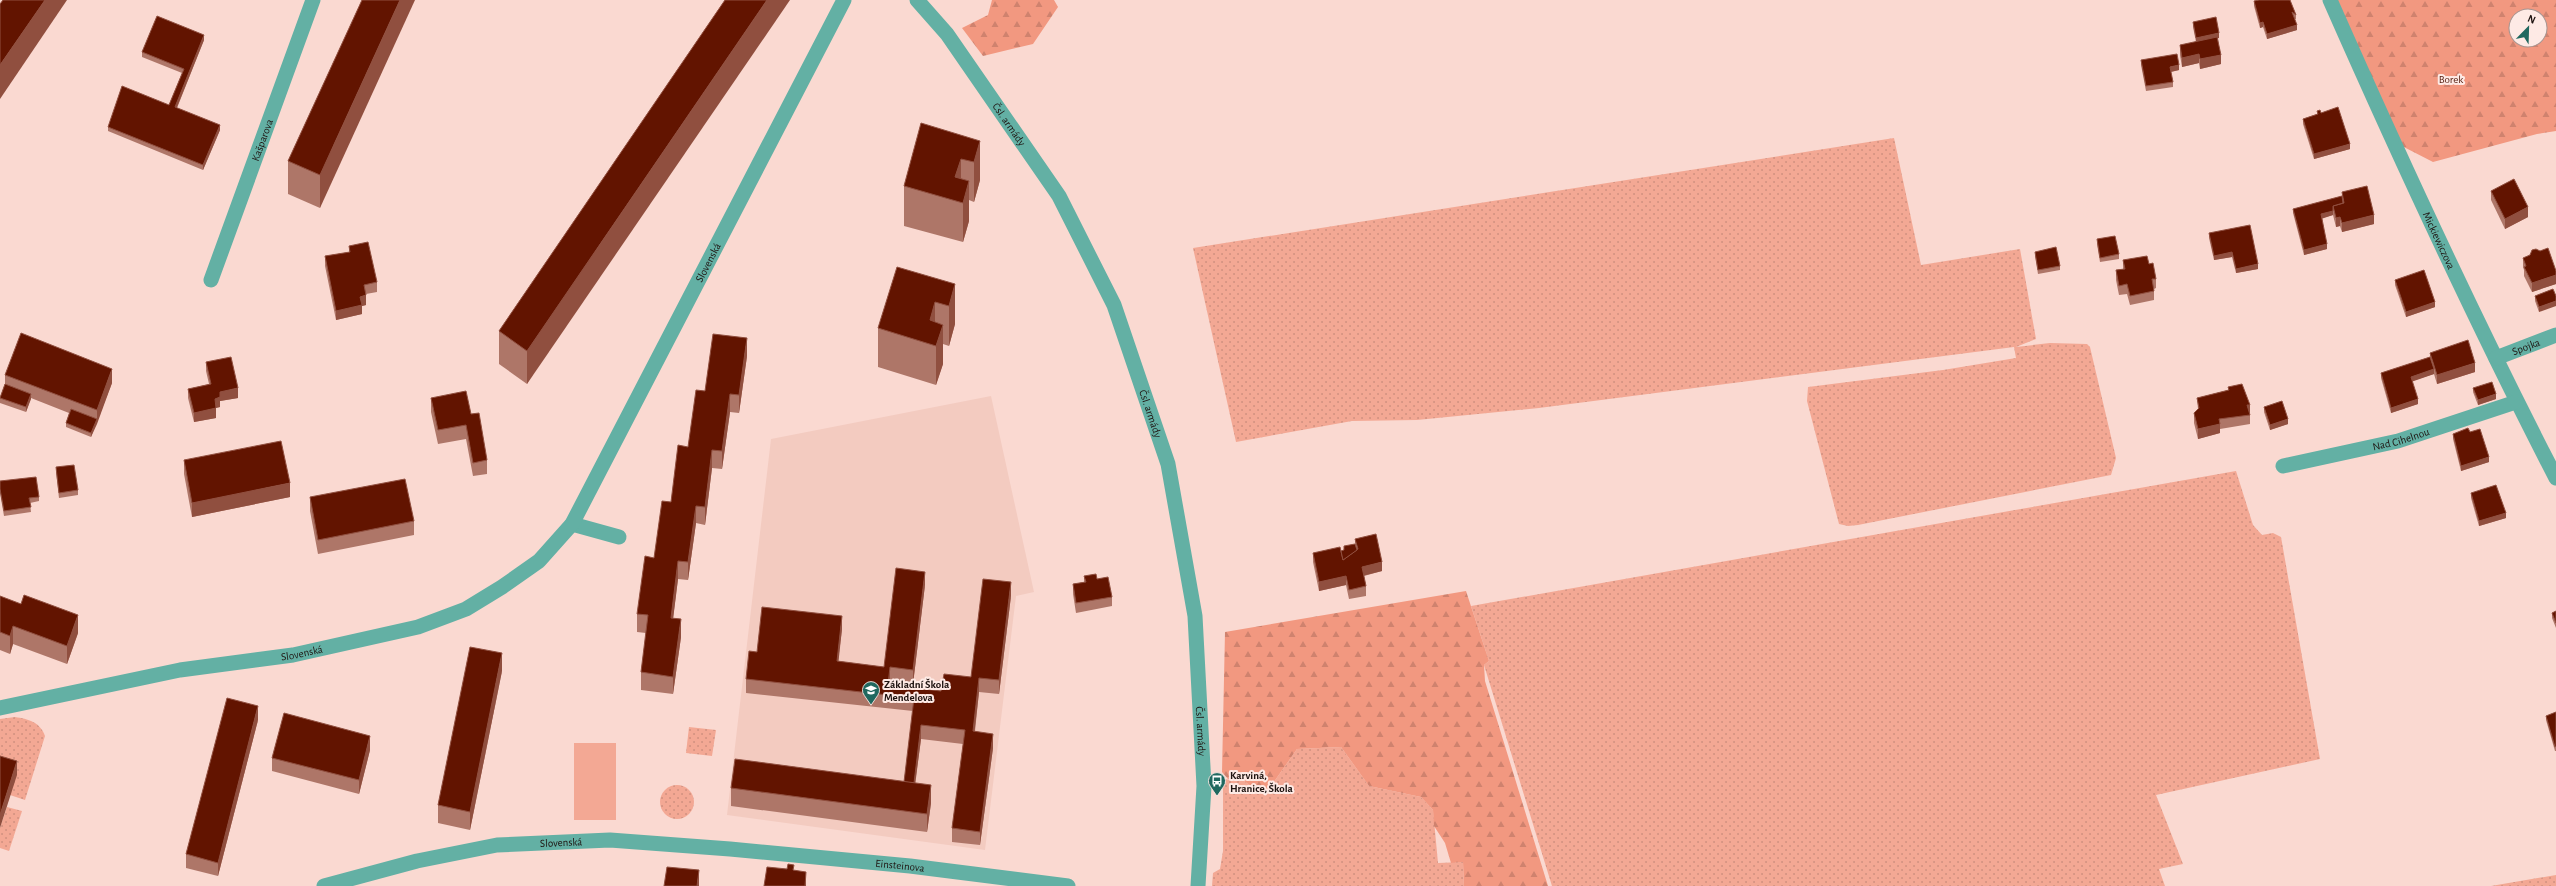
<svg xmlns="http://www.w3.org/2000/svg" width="2556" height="886" font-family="'Alegreya Sans',sans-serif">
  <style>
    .built { fill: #f3cbc0 }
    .green { fill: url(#green-dots) }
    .forest { fill: url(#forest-firs); fill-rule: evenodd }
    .pitch { fill: #f3a894 }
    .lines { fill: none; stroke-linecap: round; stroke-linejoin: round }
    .street { stroke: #63b0a4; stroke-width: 15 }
    .wall { fill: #ae7668 }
    .shaded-wall { fill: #904f3f }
    .building { fill: #621400; stroke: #904f3f }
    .labels { text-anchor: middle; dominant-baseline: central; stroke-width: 4; stroke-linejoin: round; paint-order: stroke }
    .park-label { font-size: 11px; fill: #511a0b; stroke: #feeae5 }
    .street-label { font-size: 11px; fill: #1e1310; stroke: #feeae5 }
    .poi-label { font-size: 11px; font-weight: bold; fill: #1e1310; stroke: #feeae5; text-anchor: start }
  </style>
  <defs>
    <pattern id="green-dots" width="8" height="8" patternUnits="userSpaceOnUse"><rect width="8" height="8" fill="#f3a894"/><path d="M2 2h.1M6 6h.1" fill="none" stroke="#d0907f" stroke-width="1.8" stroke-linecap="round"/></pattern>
    <pattern id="forest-firs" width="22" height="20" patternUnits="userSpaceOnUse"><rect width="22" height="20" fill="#f29880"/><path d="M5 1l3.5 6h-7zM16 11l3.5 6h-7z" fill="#cf826e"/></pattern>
  </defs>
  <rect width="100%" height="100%" fill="#fad9d1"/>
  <!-- built -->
  <path class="built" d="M991 396 1034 592 1016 596 985 850 727 815 771 439Z"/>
  <!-- green -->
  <g class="green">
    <path d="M1894 138 1921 265 2020 249 2036 339 2016 347 2050 343 2087 344 2090 347 2116 458 2111 475 1858 525 1848 526 1839 524 1807 401 1808 387 1943 370 2016 358 2014 347 1539 408 1417 420 1352 421 1236 442 1193 248Z"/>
    <path d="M2236 471 2253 525 2262 535 2273 533 2281 537 2320 759 2156 795 2183 864 2159 869 2165 886H1552L1484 665 1489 661 1471 606Z"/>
    <path d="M15 717C28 719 40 722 45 736L25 800 10 795 0 769V719Z"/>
    <path d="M689 727 716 730 712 756 686 753Z"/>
    <path d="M1341 747 1369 786 1421 797 1433 810 1438 863 1463 862 1464 886H1212L1213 873 1220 869 1223 851V779L1244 781 1259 792 1269 789 1297 749Z"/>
    <circle cx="677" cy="802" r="17"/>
    <path d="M7 807 22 811 9 851 0 848V828Z"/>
    <path d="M2556 875V886H2491Z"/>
  </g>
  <!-- forest -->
  <g class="forest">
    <path d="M992 0H1054L1058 7 1033 44 983 56 962 28 988 15Z"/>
    <path d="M2334 0H2556V131L2537 134 2433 162 2396 143ZM2516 16H2540V40H2516Z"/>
    <path d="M1466 591 1489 661 1484 665 1485 681 1548 886H1464L1463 862 1451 863 1445 843 1434 826 1433 810 1421 797 1369 786 1341 747 1297 749 1269 789 1259 792 1244 781 1228 779 1222 772 1225 632Z"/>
  </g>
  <!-- pitch -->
  <rect class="pitch" x="574" y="743" width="42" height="77"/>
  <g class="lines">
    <!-- street -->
    <g class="street">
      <path id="s1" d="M917 0 947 34 1059 196 1114 305 1168 464 1195 616 1204 786 1198 886"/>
      <path id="s2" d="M2330 0C2401 161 2475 321 2556 478"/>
      <path id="s3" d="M211 280 313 0"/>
      <path id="s4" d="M2496 358 2556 335"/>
      <path id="s5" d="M2283 466 2398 441 2516 402"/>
      <path d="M572 524 619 537"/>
      <path id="s6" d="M0 708 180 670 293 655 418 627 466 609 502 587 539 561 572 524 844 0"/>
      <path id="s7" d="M324 886 417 861 497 845 610 840 730 849 910 866 1068 886"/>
    </g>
  </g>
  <!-- wall -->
  <g class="wall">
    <path d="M362 0 320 208 288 194V161Z"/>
    <path d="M725 0 527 384 499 364V331Z"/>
    <path d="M2290 0 2296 15V19H2295L2297 30 2267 39 2263 27 2260 28 2254 6V1Z"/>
    <path d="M2193 22 2219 38H2218L2221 64 2200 69 2199 63 2182 67 2180 55V45L2196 42 2193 27Z"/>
    <path d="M204 40 177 108 220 130 203 170 108 131V127L169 105 182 73 142 57V52Z"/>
    <path d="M2141 60 2179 70 2171 72 2173 82V87L2146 91 2141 65Z"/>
    <path d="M2317 111 2350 149 2314 159 2303 124V119L2317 114Z"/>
    <path d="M980 141V180L974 202 969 200V221L963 242 904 226V186Z"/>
    <path d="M2491 191 2528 217 2505 229 2491 200Z"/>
    <path d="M2342 192 2374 224 2342 232 2340 226 2336 227 2333 215 2322 218 2327 249 2304 255 2293 213V209L2342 196Z"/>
    <path d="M2209 233 2258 269 2236 273 2232 257 2214 260 2209 238Z"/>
    <path d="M2097 239 2119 254V259L2100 262 2097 244Z"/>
    <path d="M349 246 377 282V292L366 294V305L362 306V314L336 320 325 266V256L349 252Z"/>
    <path d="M2035 252 2060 266V270L2038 274 2035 256Z"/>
    <path d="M2523 258 2556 271V284L2532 292 2524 276V270L2523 267Z"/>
    <path d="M2123 260 2149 264 2156 279V288L2154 289V300L2130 305 2127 294 2119 295 2116 280V270L2123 269Z"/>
    <path d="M2395 280 2435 307 2406 317 2395 285Z"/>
    <path d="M955 284V324L949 346 943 344V364L936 385 878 367V328Z"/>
    <path d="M2553 289 2539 312 2535 301V296Z"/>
    <path d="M2430 353 2475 372 2437 384 2434 374 2412 381 2418 404 2391 413 2381 378V373L2430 357Z"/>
    <path d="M747 356 739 413 730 412 722 469 712 468 705 525 696 523 688 580 678 579 673 618 681 637 673 694 641 690V672L646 633 637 632V614L671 502 705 391Z"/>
    <path d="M206 362 238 398 220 401V407L216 408V418L194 422 188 398V389L209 384 206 371Z"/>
    <path d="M5 375 112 383 91 437 66 427V423L69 413 31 398 26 412 0 403V397L5 384Z"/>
    <path d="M2228 387 2250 405V424L2220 429V433L2198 439 2194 423V413L2198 409 2197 398 2228 390Z"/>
    <path d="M2473 388 2496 399 2478 405 2473 392Z"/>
    <path d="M431 398 471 414 487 460V474L473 476 466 439 438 444 431 412Z"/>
    <path d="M2264 407 2288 424 2270 430 2264 412Z"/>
    <path d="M2470 432 2489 462 2461 471 2453 439V434Z"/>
    <path d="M184 460 290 497 192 517 184 474Z"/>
    <path d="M56 467 78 490V495L59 498 56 472Z"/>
    <path d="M0 481 39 497V501L30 503 31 512 4 516 0 493Z"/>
    <path d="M2471 493 2506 518 2479 526 2471 498Z"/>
    <path d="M310 497 414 521V535L318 554 310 511Z"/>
    <path d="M1355 539 1382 571 1364 576 1366 586V596L1349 599 1346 585 1319 591 1313 562V553L1341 551 1355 544Z"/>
    <path d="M1084 576 1097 579 1112 597V606L1076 613 1073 594V584L1084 582Z"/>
    <path d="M925 585 913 684 890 681V685L941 691 971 677 1011 596 999 694 979 692 975 731 993 748 980 845 952 842V828L963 744 921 739 915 783 931 803 927 832 731 806V788L904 782 913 711 746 693V679L757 652 842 629 838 661 884 667Z"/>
    <path d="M0 596 78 633 67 664 13 644 10 654 0 650Z"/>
    <path d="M2556 611V628L2552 618V613Z"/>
    <path d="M502 671 470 830 438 823V805Z"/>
    <path d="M2556 712V751H2555L2546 720V716Z"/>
    <path d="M258 720 218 876 186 868V854Z"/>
    <path d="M370 750 359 794 272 771V758Z"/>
  </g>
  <!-- shaded-wall -->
  <g class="shaded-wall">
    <path d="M45 0H67L0 99V65Z"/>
    <path d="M400 0H415L320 208V175Z"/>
    <path d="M767 0H790L527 384V351Z"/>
    <path d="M2263 22V27L2260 28V23Z"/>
    <path d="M2297 25V30L2267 39V34Z"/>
    <path d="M2219 33V38L2196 42V38Z"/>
    <path d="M204 35V40L175 112V107Z"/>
    <path d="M2199 54V63L2182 67V58Z"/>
    <path d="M2221 55V64L2200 69V59Z"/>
    <path d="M2179 65V70L2170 72V67Z"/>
    <path d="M220 125V130L203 170V165Z"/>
    <path d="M980 141V180L974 202V162Z"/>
    <path d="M2350 144V149L2314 159V154Z"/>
    <path d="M961 159V198L955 177Z"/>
    <path d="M969 181V221L963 242V203Z"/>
    <path d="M2528 207V217L2505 229V219Z"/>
    <path d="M2333 211V215L2321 219V214Z"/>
    <path d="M2374 215V224L2342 232V223Z"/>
    <path d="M2340 217V226L2336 227V218Z"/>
    <path d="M2327 244V249L2304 255V250Z"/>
    <path d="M2232 252V257L2214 260V256Z"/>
    <path d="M2258 264V269L2236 273V269Z"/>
    <path d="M2556 275V284L2532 292V283Z"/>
    <path d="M955 284V324L949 346V306Z"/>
    <path d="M366 295V305L362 306V314L336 320V311L360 297Z"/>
    <path d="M2556 301V306L2539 312V307Z"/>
    <path d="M935 302V341L930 320Z"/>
    <path d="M2435 302V307L2406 317V312Z"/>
    <path d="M943 325V364L936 385V346Z"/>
    <path d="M747 338V356L739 413V395Z"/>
    <path d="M2475 363V372L2437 384V375Z"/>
    <path d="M112 369V383L97 424V410Z"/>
    <path d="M2434 369V374L2411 382V377Z"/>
    <path d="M238 388V398L220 401V407L215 408V399L220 392Z"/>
    <path d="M31 394V399L26 412V407Z"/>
    <path d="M730 394V412L722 469V451Z"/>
    <path d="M2496 394V399L2478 405V400Z"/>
    <path d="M2418 399V404L2391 413V408Z"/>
    <path d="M2247 405H2250V414Z"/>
    <path d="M216 408V418L194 422V413Z"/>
    <path d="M97 419V424L91 437V433Z"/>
    <path d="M2288 419V424L2270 430V425Z"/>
    <path d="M2220 424V433L2198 439V429Z"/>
    <path d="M712 450V468L705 525V507Z"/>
    <path d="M2489 457V462L2461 471V466Z"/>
    <path d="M290 483V497L192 517V503Z"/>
    <path d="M696 506V523L688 580V562Z"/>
    <path d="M2506 513V518L2479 526V521Z"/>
    <path d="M678 561V579L671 636V618Z"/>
    <path d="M1382 562V571L1362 576V567Z"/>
    <path d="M925 572V585L913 684V670Z"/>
    <path d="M1346 576V585L1319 591V582Z"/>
    <path d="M1011 582V596L999 694V680Z"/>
    <path d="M78 615V633L67 664V646Z"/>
    <path d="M842 616V629L837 675V661Z"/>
    <path d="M681 619V637L673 694V677Z"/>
    <path d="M13 626V644L10 654V636Z"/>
    <path d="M502 653V671L470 830V812Z"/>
    <path d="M890 667V681L888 695V685Z"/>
    <path d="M979 678V692L973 745V731Z"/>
    <path d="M258 706V720L218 876V863Z"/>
    <path d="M921 725V739L913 801V787Z"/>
    <path d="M993 734V748L980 845V832Z"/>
    <path d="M370 736V750L359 794V780Z"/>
    <path d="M17 761V775L0 828V815Z"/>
    <path d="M931 785V803L927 832V814Z"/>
    <path d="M699 870V886H697Z"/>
    <path d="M806 872V886H805Z"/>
  </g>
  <!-- building -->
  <g class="building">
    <path d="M3 0H45L0 65V4Z"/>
    <path d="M362 0H400L320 175 288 161Z"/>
    <path d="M725 0H767L527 351 499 331Z"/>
    <path d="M2259 0H2290L2296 15 2292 12 2297 25 2267 34 2263 22 2260 23 2254 1Z"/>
    <path d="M157 16 204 35 175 107 220 125 203 165 108 127 122 86 169 105 184 69 142 52Z"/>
    <path d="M2216 17 2219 33 2196 38 2193 22Z"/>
    <path d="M2217 37 2221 55 2200 59 2199 54 2182 58 2180 45Z"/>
    <path d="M2177 54 2179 65 2170 67 2173 82 2146 86 2141 60Z"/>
    <path d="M2338 107 2350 144 2314 154 2303 119 2318 114 2317 111 2320 110 2321 113Z"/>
    <path d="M921 123 980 141 974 162 961 159 955 177 969 181 963 203 904 186Z"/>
    <path d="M2514 179 2528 207 2505 219 2491 191Z"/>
    <path d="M2367 186 2374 215 2342 223 2340 217 2336 218 2333 206 2344 203 2342 192Z"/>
    <path d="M2342 196 2343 203 2333 206V211L2321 214 2327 244 2304 250 2293 209Z"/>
    <path d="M2250 225 2258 264 2236 269 2232 252 2214 256 2209 233Z"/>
    <path d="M2115 236 2119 254 2100 258 2097 239Z"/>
    <path d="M368 242 377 282 364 285 366 295 360 297 362 305 336 311 325 256 350 252 349 246Z"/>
    <path d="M2056 247 2060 266 2038 270 2035 252Z"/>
    <path d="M2548 248 2556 271V275L2532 283 2524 267 2526 266 2523 258 2530 255 2532 250 2536 249 2540 251Z"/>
    <path d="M2147 256 2149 264 2153 263 2156 279H2152L2154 291 2130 296 2127 284 2119 286 2116 270 2125 269 2123 260Z"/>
    <path d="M897 267 955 284 949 306 935 302 930 320 943 325 936 346 878 328Z"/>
    <path d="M2424 270 2435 302 2406 312 2395 280Z"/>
    <path d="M2553 289 2556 296V301L2539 307 2535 296Z"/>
    <path d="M21 333 112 369 97 410 5 375Z"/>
    <path d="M713 334 747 338 739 395 730 394 722 451 712 450 705 507 696 506 688 562 678 561 671 618 681 619 673 677 641 672 648 615 637 614 645 556 654 558 662 501 671 502 678 445 688 447 696 390 705 391Z"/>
    <path d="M2468 340 2475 363 2437 375 2430 353Z"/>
    <path d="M231 357 238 388 220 392V397L215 399 216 408 194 413 188 389 211 384 206 362Z"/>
    <path d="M2430 357 2434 369 2411 377 2418 399 2391 408 2381 373Z"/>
    <path d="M2492 382 2496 394 2478 400 2473 388Z"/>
    <path d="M5 384 31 394 26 407 0 398Z"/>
    <path d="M2242 384 2250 405H2247L2250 415 2219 419 2220 424 2198 429 2194 413 2199 408 2197 398 2229 390 2228 387Z"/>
    <path d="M466 391 471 414 479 413 487 460 473 463 466 425 438 430 431 398Z"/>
    <path d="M2282 401 2288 419 2270 425 2264 407Z"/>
    <path d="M71 409 97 419 91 433 66 423Z"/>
    <path d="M2468 428 2470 432 2480 429 2489 457 2461 466 2453 434Z"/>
    <path d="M281 441 290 483 192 503 184 460Z"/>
    <path d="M74 465 78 490 59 493 56 467Z"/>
    <path d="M36 477 39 497 29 498 31 507 4 511 0 489V481Z"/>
    <path d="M405 479 414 521 318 540 310 497Z"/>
    <path d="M2496 485 2506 513 2479 521 2471 493Z"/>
    <path d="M1376 534 1382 562 1362 567 1366 586 1349 590 1346 576 1319 582 1313 553 1340 547 1343 560 1358 549 1355 539Z"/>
    <path d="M1355 544 1357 550 1343 560 1341 551 1344 550V546Z"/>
    <path d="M896 568 925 572 913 670 890 667 888 685 941 691 944 674 971 677 983 579 1011 582 999 680 979 678 973 731 993 734 980 832 952 828 965 730 921 725 914 783 904 782 914 698 746 679 749 651 757 652 762 607 842 616 837 661 884 667Z"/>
    <path d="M1096 574 1097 579 1108 577 1112 597 1076 603 1073 584 1086 582 1084 576Z"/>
    <path d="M24 595 78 615 67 646 13 626 10 636 0 632V596L21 604Z"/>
    <path d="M2556 611V623L2552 613Z"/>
    <path d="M470 647 502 653 470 812 438 805Z"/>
    <path d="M227 698 258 706 218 863 186 854Z"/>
    <path d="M2556 712V746L2555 747 2546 716Z"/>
    <path d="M284 713 370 736 359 780 272 758Z"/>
    <path d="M0 756 17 761 0 815Z"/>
    <path d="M735 759 931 785 927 814 731 788Z"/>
    <path d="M788 864 794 865 793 870 806 872 805 886H764L767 867 787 869Z"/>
    <path d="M667 867 699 870 697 886H664Z"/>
  </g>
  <!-- icons -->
  <defs>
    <g id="school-pin" transform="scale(0.9)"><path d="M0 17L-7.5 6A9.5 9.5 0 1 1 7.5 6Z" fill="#20685f" stroke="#feeae5"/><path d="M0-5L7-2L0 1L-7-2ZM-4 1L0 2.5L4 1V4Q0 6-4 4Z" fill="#fff"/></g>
    <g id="bus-pin" transform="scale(0.9)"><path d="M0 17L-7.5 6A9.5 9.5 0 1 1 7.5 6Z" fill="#20685f" stroke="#feeae5"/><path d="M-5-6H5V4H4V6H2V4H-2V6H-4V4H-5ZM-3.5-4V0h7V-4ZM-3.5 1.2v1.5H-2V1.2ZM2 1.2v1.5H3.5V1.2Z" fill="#fff"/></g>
  </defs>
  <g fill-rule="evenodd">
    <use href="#school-pin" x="871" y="690"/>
    <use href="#bus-pin" x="1217" y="781"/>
  </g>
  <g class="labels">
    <!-- park labels -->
    <g class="park-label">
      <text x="2451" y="79">Borek</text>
    </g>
    <!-- street labels -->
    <g class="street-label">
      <text stroke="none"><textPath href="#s1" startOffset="155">Čsl. armády</textPath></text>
      <text stroke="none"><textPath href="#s3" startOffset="149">Kašparova</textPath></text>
      <text stroke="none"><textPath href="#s2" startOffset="264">Mickiewiczova</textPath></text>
      <text stroke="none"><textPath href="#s6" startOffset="909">Slovenská</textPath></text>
      <text stroke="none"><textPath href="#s4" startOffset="32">Spojka</textPath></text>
      <text stroke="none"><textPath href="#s1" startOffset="479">Čsl. armády</textPath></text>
      <text stroke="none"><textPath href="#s5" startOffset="121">Nad Cihelnou</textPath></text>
      <text stroke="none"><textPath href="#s6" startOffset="307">Slovenská</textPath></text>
      <text stroke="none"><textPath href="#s1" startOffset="802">Čsl. armády</textPath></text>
      <text stroke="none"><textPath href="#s7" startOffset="242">Slovenská</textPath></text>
      <text stroke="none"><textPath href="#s7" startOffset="582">Einsteinova</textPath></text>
    </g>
    <!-- poi labels -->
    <g class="poi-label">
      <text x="884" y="684">Základní Škola<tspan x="884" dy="13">Mendelova</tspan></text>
      <text x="1230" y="775">Karviná,<tspan x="1230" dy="13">Hranice, Škola</tspan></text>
    </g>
  </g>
  <!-- north arrow -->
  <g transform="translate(2528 28) rotate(23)"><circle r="19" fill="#feeae5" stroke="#a49490"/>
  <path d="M0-3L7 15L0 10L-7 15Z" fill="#20685f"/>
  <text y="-6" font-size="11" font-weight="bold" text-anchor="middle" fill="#1e1310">N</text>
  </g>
</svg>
